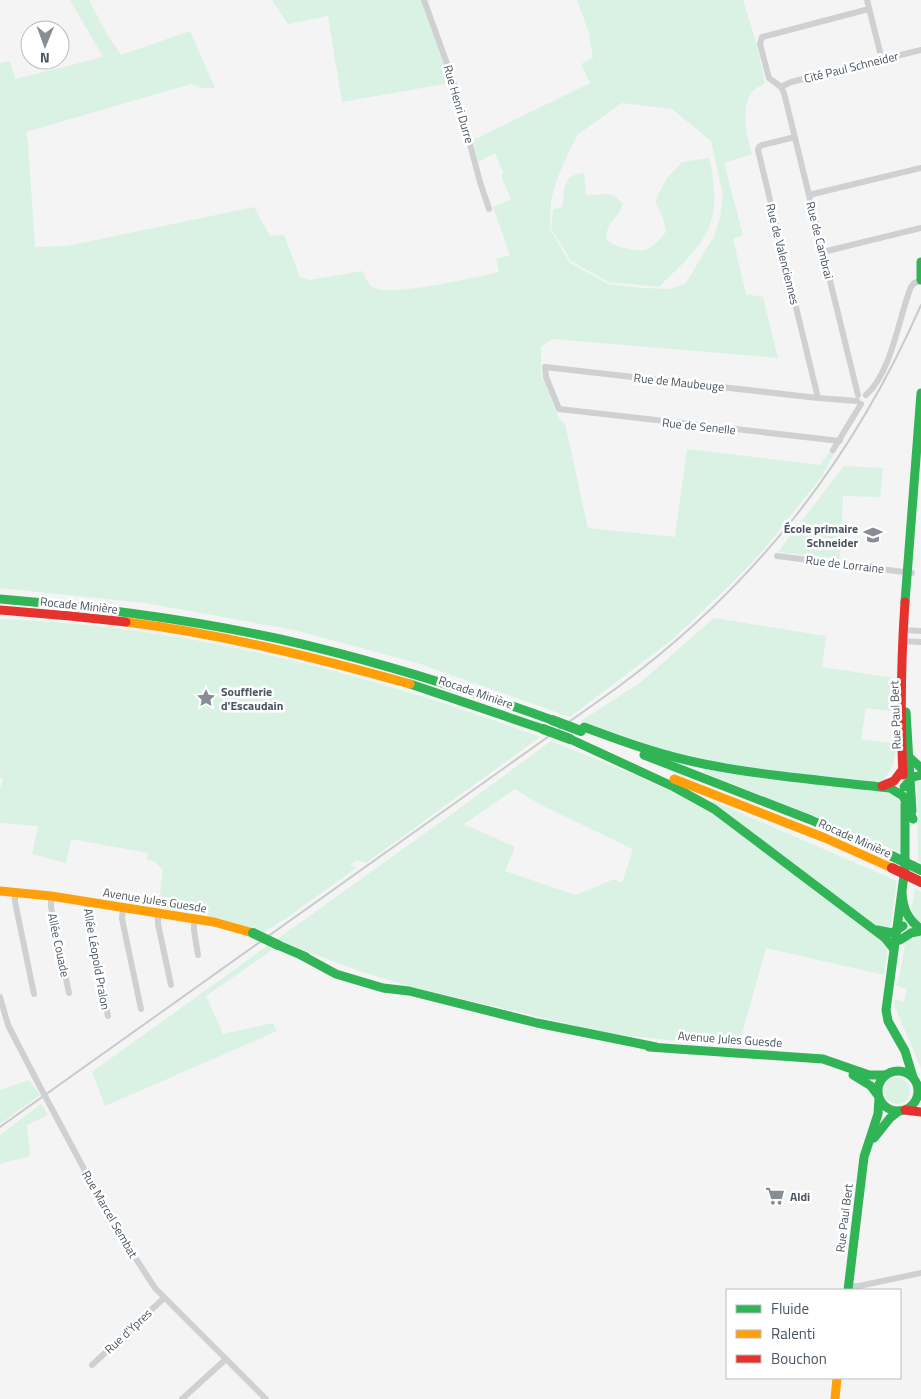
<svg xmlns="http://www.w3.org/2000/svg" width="921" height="1399" font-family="'Titillium Web',sans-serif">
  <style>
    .green { fill: #d9f2e3; fill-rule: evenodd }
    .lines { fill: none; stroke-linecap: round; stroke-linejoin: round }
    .street { stroke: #ced0d2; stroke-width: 6 }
    .fast { stroke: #30b455; stroke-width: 9 }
    .slow { stroke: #ff9f0a; stroke-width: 9 }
    .jam { stroke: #e5322d; stroke-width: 9 }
    .rail { stroke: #c9cacc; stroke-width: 2 }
    .street-bridge { stroke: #ced0d2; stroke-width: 6 }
    .fast-bridge { stroke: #30b455; stroke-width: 10 }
    .jam-bridge { stroke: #e5322d; stroke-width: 10 }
    .labels { text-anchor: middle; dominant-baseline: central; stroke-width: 5; stroke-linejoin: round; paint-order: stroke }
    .street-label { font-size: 12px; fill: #4a5661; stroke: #fff }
    .poi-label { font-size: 12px; font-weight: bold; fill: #4a5661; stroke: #fff; text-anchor: start }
  </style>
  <rect width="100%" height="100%" fill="#f4f4f4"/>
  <!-- green -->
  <g class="green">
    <path d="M70 0H89L108 36 121 55 190 31 215 88H200L191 84 26 132 28 144 35 247 67 246 254 207 270 236 284 235 300 277 310 280 362 271C365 277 367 283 373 287 391 298 475 277 499 272L496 259 510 255 493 207 511 199 501 176 503 172 495 153 478 162 473 140 590 83 581 64 593 58 588 30 577 0H743L756 42 765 83C761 86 755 88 752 92 740 110 747 136 752 154L724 163 743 235 733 239 746 294 763 297 778 358 552 339 541 347V374L559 419 565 424 588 528 675 537 687 449 820 465 833 447 836 450 822 476 761 553 733 582 673 639 570 717 417 663 294 630 145 603 0 588V63L10 61 15 79 103 57ZM622 103 672 109 711 141 723 195 720 218 714 236 686 283 671 289 642 288 608 284 570 263 550 229 551 200 558 176 577 135Z"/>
    <path d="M272 0H421L437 41 450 83 342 102 328 16 288 24Z"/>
    <path d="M709 158C714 179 718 207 709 227 699 251 676 269 659 287L608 282 571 261 551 228 553 210 562 207C565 188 562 175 584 173L586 194C605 198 606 187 623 204 618 219 607 220 606 239 611 244 617 246 624 248 646 254 652 249 666 232L663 218 655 201 667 178 682 162Z"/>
    <path d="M844 466 883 468 880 497 843 496 840 559 778 552Z"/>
    <path d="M714 618 826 636 822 667 894 678 896 712 866 708 861 739 897 744 893 765 884 780 900 802 901 853 807 813 704 773 708 761 669 752 581 721 641 682Z"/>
    <path d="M0 619C183 625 369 673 540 737L366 863 357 860 350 865 356 868 291 915 263 933 207 915 166 909 160 893 163 870 154 861 147 860 148 853 71 839 66 863 32 854 38 826 0 823V789L3 780 0 778Z"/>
    <path d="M551 741 642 778 678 795 703 809 713 801 897 881 884 975 766 948 740 1041 723 1046 612 1034 586 1028 409 986 362 972 276 940 449 816ZM515 789 541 805 633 849 622 883 614 879 576 895 505 871 515 847 464 824Z"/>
    <path d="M921 780V863L918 861 917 781Z"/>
    <path d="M915 888 921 892V1068L894 1005 895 999 904 1002 907 989 895 985 899 978Z"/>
    <path d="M267 946 272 950 206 996 223 1034 273 1023 277 1031 105 1106 92 1072Z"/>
    <circle cx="897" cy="1091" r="13"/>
    <path d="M29 1080 40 1095 0 1124V1090Z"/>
    <path d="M41 1104 48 1115 27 1125 30 1156 0 1164V1135Z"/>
  </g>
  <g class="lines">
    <!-- street -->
    <g class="street">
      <path d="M424 0 453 80 480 182 489 209"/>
      <path d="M867 0 882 60"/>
      <path d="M781 87 784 93 858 395"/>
      <path d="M781 87 769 78 760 44 762 37 869 9"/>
      <path d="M781 87 791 82 921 50"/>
      <path d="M795 137 762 145 759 147 758 150 818 398"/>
      <path d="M809 195 921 168"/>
      <path d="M823 252 921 228"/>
      <path d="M866 395C892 372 898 319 911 287L914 283 921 281"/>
      <path d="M840 441 559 409 546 377 545 367 818 398 857 401"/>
      <path d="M833 450 861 404"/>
      <path d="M777 556 912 573"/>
      <path d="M902 630 921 631"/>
      <path d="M902 641 921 642"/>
      <path d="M15 892V902L34 994"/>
      <path d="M51 896V907L69 993"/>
      <path d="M87 902V914L108 1016"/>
      <path d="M123 908 122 919 141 1009"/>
      <path d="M158 913V924L171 985"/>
      <path d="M194 919V930L198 955"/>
      <path d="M0 997 8 1025 39 1085"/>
      <path d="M52 1109 114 1225 155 1288 266 1399"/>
      <path d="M849 1286H859L921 1273"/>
      <path d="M92 1365 164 1298"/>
      <path d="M182 1399 226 1359"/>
    </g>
    <!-- fast -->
    <g class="fast">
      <path d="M921 262V280"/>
      <path d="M0 599C94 607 188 619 280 639 373 660 463 688 552 720"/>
      <path d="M905 602 921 393"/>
      <path d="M410 684 543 729"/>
      <path d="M906 712 912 811"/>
      <path d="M584 727C624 742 663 756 704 764 765 776 828 781 890 788L903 796 913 819"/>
      <path d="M570 739 674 787 714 809 885 938 893 948"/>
      <path d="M644 755 811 820 892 856"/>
      <path d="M909 757 921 768"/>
      <path d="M904 787 913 777 921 775"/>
      <path d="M905 804V868L886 1010 888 1021 905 1051 913 1077"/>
      <path d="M902 893C903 909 908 920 921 929"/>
      <path d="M877 930 892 933 903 926"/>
      <path d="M900 940 911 933 921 931"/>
      <path d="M278 945 306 957"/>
      <path d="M301 955 336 974 383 988 409 991 537 1023 656 1047"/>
      <path d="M649 1047 823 1059 869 1075H885"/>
      <circle cx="898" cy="1091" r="20"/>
      <path d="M853 1075 871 1086 877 1094"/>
      <path d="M874 1138 890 1118 899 1111"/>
      <path d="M848 1290 864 1157 878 1114 879 1098"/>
    </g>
    <!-- slow -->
    <g class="slow">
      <path d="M126 622C222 634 317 658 410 684"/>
      <path d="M674 779 825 838 892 868"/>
      <path d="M0 891 51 896 214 922 253 933"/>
      <path d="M835 1399 837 1378"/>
    </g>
    <!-- jam -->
    <g class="jam">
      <path d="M0 610 70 616 126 622"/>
      <path d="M903 775C900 717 901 660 905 602"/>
      <path d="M882 786 894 781 903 769"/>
      <path d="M905 1110 921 1112"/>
    </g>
    <!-- rail -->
    <path class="rail" d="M0 1127 618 687C755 586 853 460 921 305"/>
    <!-- street-bridge -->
    <path class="street-bridge" d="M39 1085 52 1109"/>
    <!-- fast-bridge -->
    <g class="fast-bridge">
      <path d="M552 720 581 731"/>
      <path d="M543 729 570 739"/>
      <path d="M892 856 921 870"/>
      <path d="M253 933 278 945"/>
    </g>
    <!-- jam-bridge -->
    <path class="jam-bridge" d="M892 868 921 882"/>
  </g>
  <!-- icons -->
  <defs>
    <g id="school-bare" transform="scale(1.5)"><path d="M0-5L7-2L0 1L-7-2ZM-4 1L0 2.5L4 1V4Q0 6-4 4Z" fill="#868d94" stroke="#fff" stroke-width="2.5" paint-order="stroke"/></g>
    <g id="sight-bare" transform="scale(1.5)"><path d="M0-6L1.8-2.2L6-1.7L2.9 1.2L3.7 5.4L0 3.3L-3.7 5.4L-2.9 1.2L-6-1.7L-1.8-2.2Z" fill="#868d94" stroke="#fff" stroke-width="2.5" paint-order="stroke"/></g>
    <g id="supermarket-bare" transform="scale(1.5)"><path d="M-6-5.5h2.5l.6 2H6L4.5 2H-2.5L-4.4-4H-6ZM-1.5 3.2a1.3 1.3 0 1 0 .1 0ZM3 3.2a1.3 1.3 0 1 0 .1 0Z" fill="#868d94" stroke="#fff" stroke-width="2.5" paint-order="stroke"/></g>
  </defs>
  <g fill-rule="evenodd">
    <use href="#school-bare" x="873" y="535"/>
    <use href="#sight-bare" x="206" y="698"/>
    <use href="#supermarket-bare" x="775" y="1196"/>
  </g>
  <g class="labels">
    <!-- street labels -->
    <g class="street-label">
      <text transform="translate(851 67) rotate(-14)">Cité Paul Schneider</text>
      <text transform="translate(459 104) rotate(74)">Rue Henri Durre</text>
      <text transform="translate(820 240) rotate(76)">Rue de Cambrai</text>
      <text transform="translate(783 254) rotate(76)">Rue de Valenciennes</text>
      <text transform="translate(679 382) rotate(6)">Rue de Maubeuge</text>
      <text transform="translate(699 426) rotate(6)">Rue de Senelle</text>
      <text transform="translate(845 564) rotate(7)">Rue de Lorraine</text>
      <text transform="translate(79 605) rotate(6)">Rocade Minière</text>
      <text transform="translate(476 692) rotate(19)">Rocade Minière</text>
      <text transform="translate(895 715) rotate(-92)">Rue Paul Bert</text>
      <text transform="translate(855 838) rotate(24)">Rocade Minière</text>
      <text transform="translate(155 900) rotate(9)">Avenue Jules Guesde</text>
      <text transform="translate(59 945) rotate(78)">Allée Couade</text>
      <text transform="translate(97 959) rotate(80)">Allée Léopold Pralon</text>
      <text transform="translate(730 1039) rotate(4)">Avenue Jules Guesde</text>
      <text transform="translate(110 1214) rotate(60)">Rue Marcel Sembat</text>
      <text transform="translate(844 1218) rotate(-83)">Rue Paul Bert</text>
      <text transform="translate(128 1331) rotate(-43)">Rue d'Ypres</text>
    </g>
    <!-- poi labels -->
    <g class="poi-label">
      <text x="858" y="528" text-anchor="end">École primaire<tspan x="858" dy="14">Schneider</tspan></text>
      <text x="221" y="691">Soufflerie<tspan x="221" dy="14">d'Escaudain</tspan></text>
      <text x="790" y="1196">Aldi</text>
    </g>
  </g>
  <!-- legend -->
  <rect x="726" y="1289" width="175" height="90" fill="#ffffff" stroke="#b7bbc0"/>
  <rect x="736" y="1305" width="25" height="8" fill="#30b455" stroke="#b7bbc0"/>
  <text x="771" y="1314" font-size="15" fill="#4a5661">Fluide</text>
  <rect x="736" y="1330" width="25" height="8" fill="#ff9f0a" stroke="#b7bbc0"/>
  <text x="771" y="1339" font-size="15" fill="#4a5661">Ralenti</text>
  <rect x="736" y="1355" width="25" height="8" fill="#e5322d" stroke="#b7bbc0"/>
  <text x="771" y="1364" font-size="15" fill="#4a5661">Bouchon</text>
  <!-- north arrow -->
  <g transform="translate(45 45) rotate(181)"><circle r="24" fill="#ffffff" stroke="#b7bbc0"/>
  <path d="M0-4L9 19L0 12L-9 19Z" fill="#868d94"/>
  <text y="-8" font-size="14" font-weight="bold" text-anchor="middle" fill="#4a5661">N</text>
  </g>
</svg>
